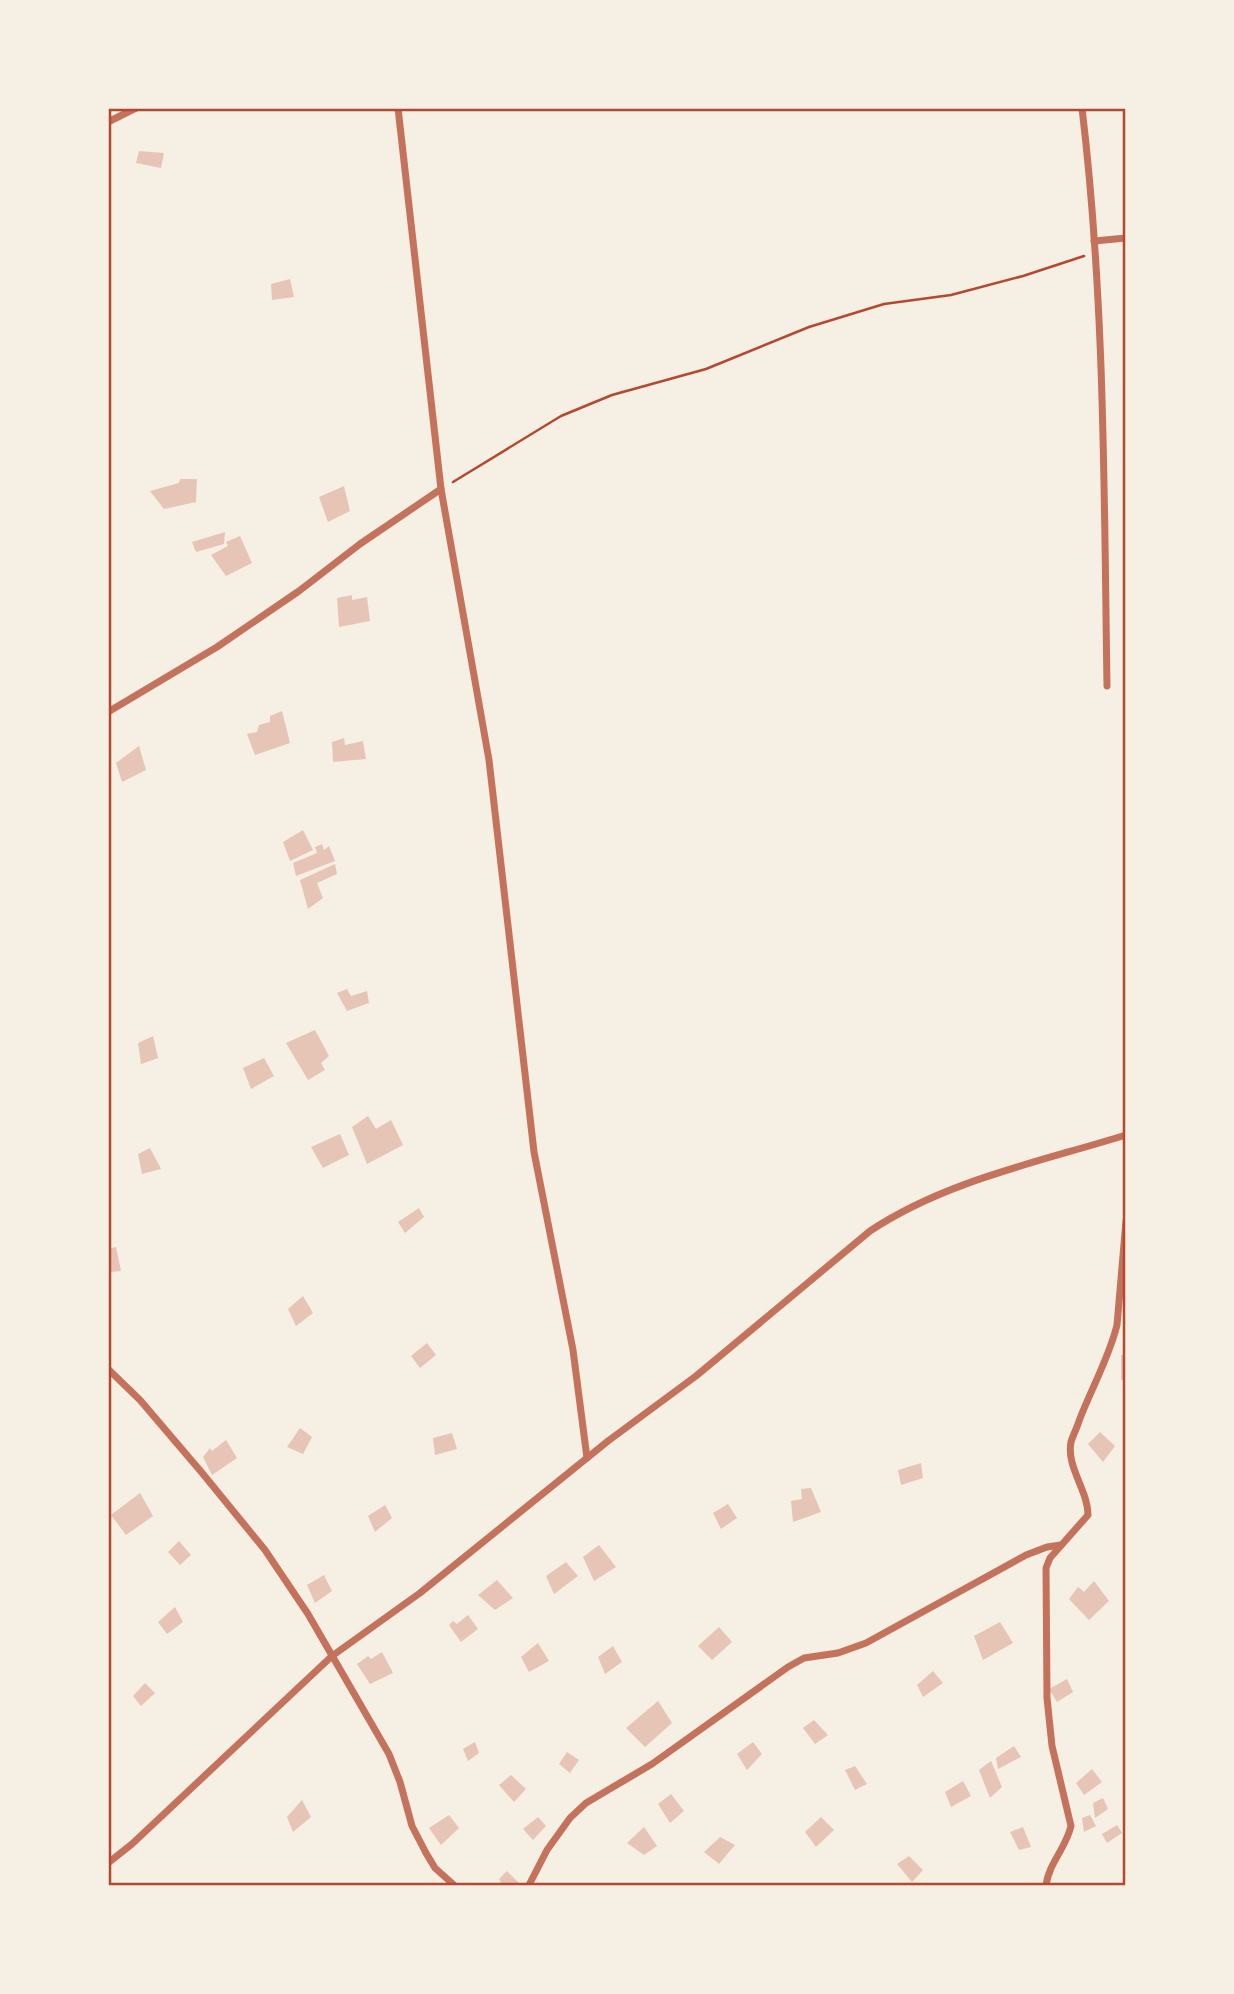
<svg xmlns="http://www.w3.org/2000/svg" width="1234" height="1994" font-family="'Golos Text',sans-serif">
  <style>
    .building { fill: #e6c5b7 }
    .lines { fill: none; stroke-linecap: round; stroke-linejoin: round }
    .path { stroke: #b5482f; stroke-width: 2.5 }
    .minor { stroke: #c5725c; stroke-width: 7 }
    .neatline { fill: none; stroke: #b5482f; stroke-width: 2.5 }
  </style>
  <rect width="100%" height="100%" fill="#f6efe4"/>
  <!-- building -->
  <g class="building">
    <path d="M139 151 164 153 161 168 136 163Z"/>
    <path d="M290 279 294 297 272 300 271 284Z"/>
    <path d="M180 479H197L196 502 164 509 150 491 179 483Z"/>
    <path d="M344 486 350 511 328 522 319 497Z"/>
    <path d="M225 532 224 544 196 552 192 542Z"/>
    <path d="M240 536 252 563 226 576 211 555 228 546 226 542Z"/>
    <path d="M352 595V600L367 597 370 621 339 627 337 598Z"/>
    <path d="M282 711 290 743 255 755 247 734 257 732 259 725 270 722V716Z"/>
    <path d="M344 738 345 745 363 741 366 759 333 762 332 742Z"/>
    <path d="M139 746 146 770 122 782 116 763Z"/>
    <path d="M303 830 313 850 290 861 283 842Z"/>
    <path d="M322 844 324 850 329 846 335 861 296 876 293 863 317 853 315 847Z"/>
    <path d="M335 864 337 874 317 883 323 898 308 909 300 880Z"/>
    <path d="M347 989 351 996 367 991 369 1003 347 1011 337 993Z"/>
    <path d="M315 1030 329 1056 321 1063 325 1070 308 1080 286 1043Z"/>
    <path d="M153 1036 158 1058 141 1064 138 1043Z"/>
    <path d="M264 1058 274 1076 251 1089 243 1068Z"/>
    <path d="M368 1116 376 1129 391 1120 403 1145 367 1164 352 1127Z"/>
    <path d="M340 1134 349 1155 323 1168 311 1147Z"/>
    <path d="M150 1148 161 1169 142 1174 138 1154Z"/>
    <path d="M419 1208 424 1217 405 1233 398 1222Z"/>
    <path d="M116 1247 121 1271 108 1272V1249Z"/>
    <path d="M303 1296 313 1313 296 1326 288 1309Z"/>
    <path d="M427 1343 436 1355 420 1368 411 1356Z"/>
    <rect x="1121" y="1355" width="5" height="25"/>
    <path d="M300 1428 312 1437 303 1454 287 1447Z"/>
    <path d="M1100 1432 1115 1446 1103 1462 1088 1444Z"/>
    <path d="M452 1433 457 1449 435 1455 433 1438Z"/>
    <path d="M226 1440 237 1458 212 1475 203 1457 210 1448 212 1451Z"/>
    <path d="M921 1463 923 1478 901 1485 898 1470Z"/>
    <path d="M811 1488 821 1512 793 1522 791 1501 802 1499 801 1489Z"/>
    <path d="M140 1493 153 1516 126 1535 111 1515Z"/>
    <path d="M728 1504 737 1518 721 1529 713 1513Z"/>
    <path d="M385 1505 392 1518 375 1532 368 1516Z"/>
    <path d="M179 1541 191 1555 180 1565 168 1552Z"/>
    <path d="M599 1545 616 1567 594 1581 583 1557Z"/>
    <path d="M566 1562 578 1576 554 1594 546 1576Z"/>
    <path d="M324 1575 332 1591 315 1603 307 1585Z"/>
    <path d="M497 1580 513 1598 495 1610 478 1595Z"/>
    <path d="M1094 1581 1109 1601 1089 1620 1069 1599 1078 1587 1084 1592Z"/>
    <path d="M175 1607 183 1622 167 1634 158 1622Z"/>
    <path d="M468 1615 478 1629 461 1642 449 1625 453 1621 457 1624Z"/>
    <path d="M1000 1622 1013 1643 983 1660 974 1636Z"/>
    <path d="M719 1627 732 1642 712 1660 698 1646Z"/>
    <path d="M538 1643 549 1661 529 1672 521 1657Z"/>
    <path d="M613 1646 622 1662 605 1674 598 1657Z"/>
    <path d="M382 1652 393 1673 370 1684 357 1664 368 1656 371 1659Z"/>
    <path d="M933 1671 943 1683 923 1697 917 1685Z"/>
    <path d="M1067 1679 1073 1692 1057 1702 1049 1689Z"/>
    <path d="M145 1683 155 1693 141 1706 133 1696Z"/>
    <path d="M658 1701 672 1723 645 1747 626 1728Z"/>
    <path d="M814 1720 828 1735 815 1744 803 1728Z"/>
    <path d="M475 1742 479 1753 468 1761 463 1749Z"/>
    <path d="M753 1742 762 1754 747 1770 737 1754Z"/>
    <path d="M1014 1746 1021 1757 998 1769 996 1758Z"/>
    <path d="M567 1752 579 1760 570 1773 559 1764Z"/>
    <path d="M991 1761 1002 1787 990 1798 979 1770Z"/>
    <path d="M855 1766 867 1784 855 1790 845 1770Z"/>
    <path d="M1092 1769 1102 1782 1084 1795 1076 1783Z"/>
    <path d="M511 1775 526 1789 514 1802 499 1785Z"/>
    <path d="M963 1781 971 1796 951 1807 945 1792Z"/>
    <path d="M671 1794 684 1811 670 1823 658 1804Z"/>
    <path d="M1103 1798 1108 1809 1095 1818 1093 1803Z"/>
    <path d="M302 1800 311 1817 293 1832 287 1817Z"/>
    <path d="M449 1815 459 1828 441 1845 429 1828Z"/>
    <path d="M1090 1815 1096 1826 1084 1832 1082 1818Z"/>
    <path d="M538 1817 546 1826 533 1840 523 1829Z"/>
    <path d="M821 1817 834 1830 816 1847 805 1832Z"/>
    <path d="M1117 1825 1122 1833 1107 1843 1102 1834Z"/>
    <path d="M644 1827 657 1846 644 1855 627 1843Z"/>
    <path d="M1023 1827 1031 1847 1019 1850 1010 1832Z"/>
    <path d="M720 1837 735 1845 719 1864 704 1852Z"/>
    <path d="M909 1856 923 1870 912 1882 897 1864Z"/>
    <path d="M507 1871 520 1884 518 1885H498L501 1882 499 1879Z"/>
  </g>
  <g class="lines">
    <!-- path -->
    <path class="path" d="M453 482 561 416 612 395 706 369 809 327 884 304 951 295 1023 276 1084 256"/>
    <!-- minor -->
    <g class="minor">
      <path d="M398 108 441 489 489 760 534 1152 573 1350 587 1458"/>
      <path d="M1082 108C1105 300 1104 494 1107 686"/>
      <path d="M108 122 136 108"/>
      <path d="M1094 241 1126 238"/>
      <path d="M108 712 217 647 299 591 360 544 441 489"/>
      <path d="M108 1369 140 1400 203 1474 265 1550 308 1614 389 1754 400 1782 412 1826 426 1853 435 1868 454 1885"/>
      <path d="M108 1863 132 1844 332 1656 420 1593 608 1441 696 1376 870 1231C945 1181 1039 1162 1126 1135"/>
      <path d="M529 1885 547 1850 570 1818 586 1803 652 1764 788 1667 804 1658 838 1653 866 1643 1026 1555 1047 1547 1061 1545"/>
      <path d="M1046 1885C1049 1863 1066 1848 1071 1826L1052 1746 1047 1698 1046 1568 1050 1558 1088 1515C1088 1490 1066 1467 1071 1442 1073 1435 1077 1428 1079 1421 1091 1389 1109 1358 1117 1325L1126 1221"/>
    </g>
  </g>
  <!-- border -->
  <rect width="1234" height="1994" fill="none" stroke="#f6efe4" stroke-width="220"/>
  <rect x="110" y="110" width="1014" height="1774" class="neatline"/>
</svg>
